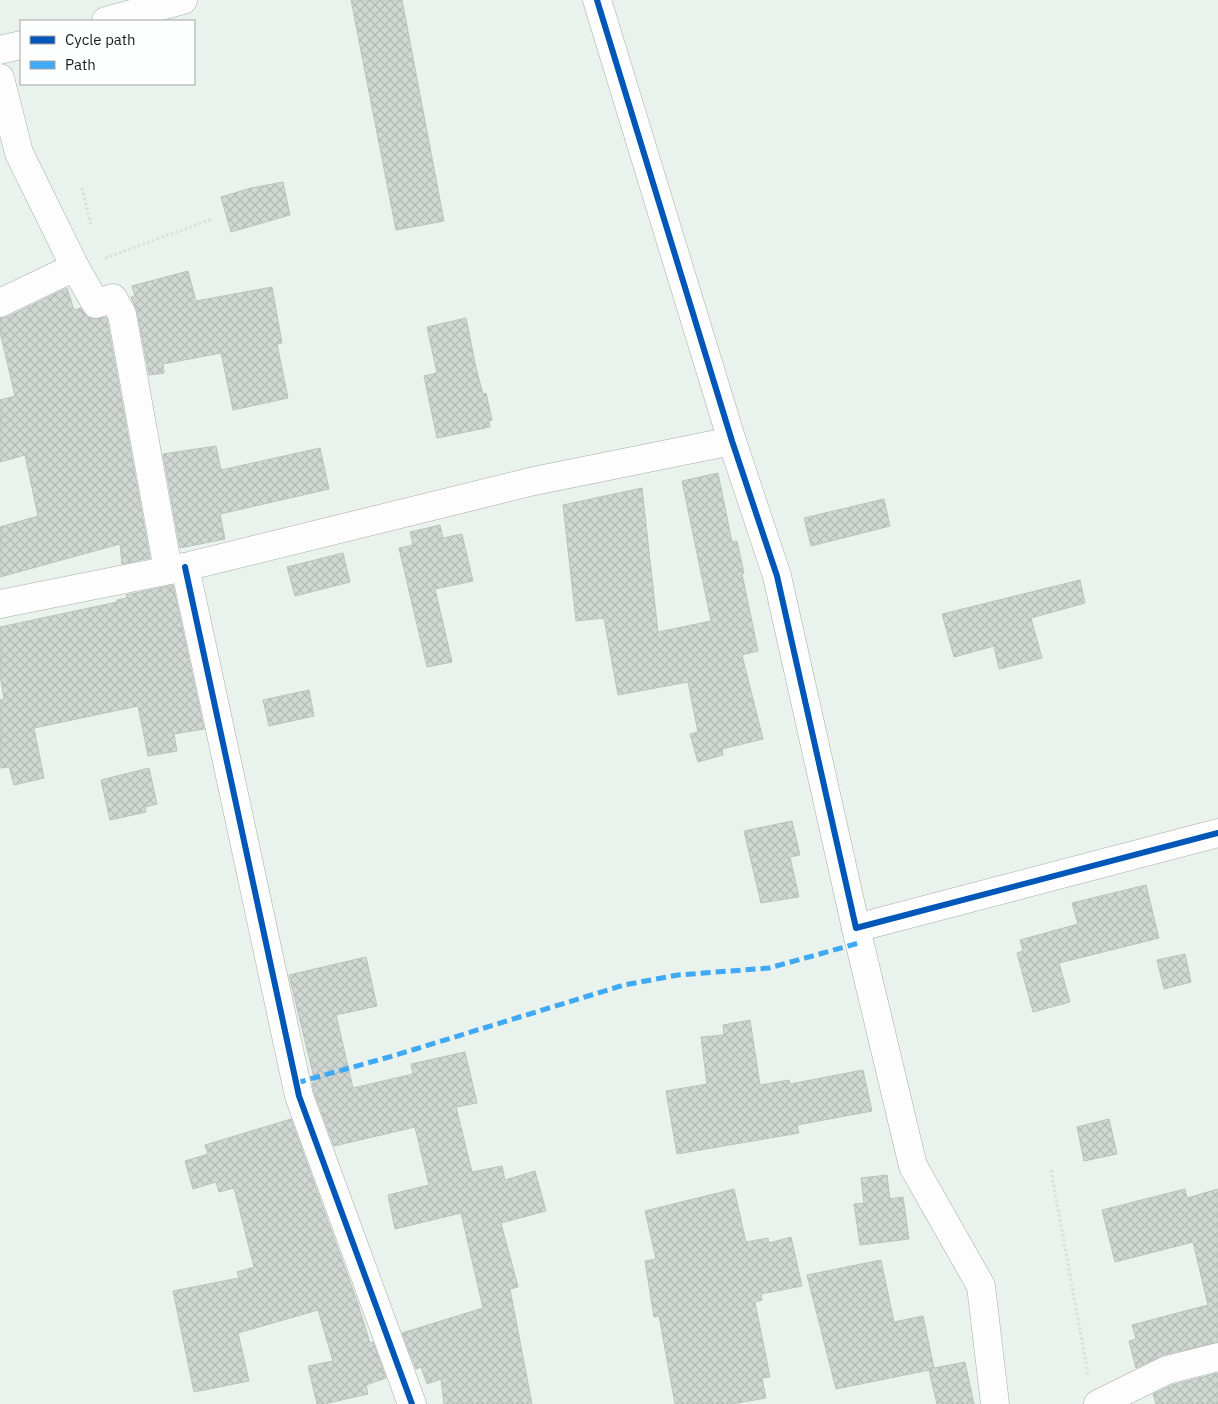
<svg xmlns="http://www.w3.org/2000/svg" width="1218" height="1404" font-family="'IBM Plex Sans',sans-serif">
  <style>
    .building { fill: url(#building-cross-hatch); stroke: #bcc3bf }
    .lines { fill: none; stroke-linecap: round; stroke-linejoin: round }
    .minor-casing { stroke: #a6aca9; stroke-width: 29 }
    .path { stroke: #dcdedd; stroke-width: 3; stroke-dasharray: 2.5 2.5; stroke-linecap: butt }
    .minor { stroke: #fcfdfc; stroke-width: 28 }
    .quiet { stroke: #3fa9f5; stroke-width: 5; stroke-dasharray: 10 5; stroke-linecap: butt }
    .cycleway-casing { stroke: #fcfffe; stroke-width: 9 }
    .cycleway { stroke: #0057b8; stroke-width: 6 }
  </style>
  <defs>
    <pattern id="building-cross-hatch" width="8" height="8" patternUnits="userSpaceOnUse" patternTransform="scale(1.25)"><rect width="8" height="8" fill="#d1d8d4"/><path d="M0 0l8 8M0 8l8-8" fill="none" stroke="#b3b9b5"/></pattern>
  </defs>
  <rect width="100%" height="100%" fill="#eaf2ee"/>
  <!-- building -->
  <g class="building">
    <path d="M351 0H402L444 221 396 230Z"/>
    <path d="M283 182 290 215 231 232 221 197 251 188Z"/>
    <path d="M188 271 196 301 272 287 282 343 277 344 288 398 233 410 221 353 163 364 164 373 149 375 137 311 131 297H135L132 286Z"/>
    <path d="M67 288 74 310 81 308 87 317 94 319 106 317 107 319 150 558 122 564 120 544 0 577V527L38 516 25 455 0 462V400L15 396 0 332V318L7 317Z"/>
    <path d="M466 318 476 368 483 394 486 393 492 420 489 421 490 427 437 438 424 376 437 373 427 327Z"/>
    <path d="M216 446 221 470 320 448 329 489 220 514 225 539 180 548 163 454Z"/>
    <path d="M718 473 732 542 737 541 744 573 742 574 758 651 742 655 763 739 722 749 723 755 698 762 690 734 698 732 688 682 618 695 604 618 576 621 563 505 642 488 658 632 711 621 682 481Z"/>
    <path d="M884 499 890 526 811 546 804 518Z"/>
    <path d="M440 525 443 538 462 534 473 581 435 589 452 662 427 667 399 548 413 545 410 532Z"/>
    <path d="M343 553 350 582 295 596 287 567Z"/>
    <path d="M1080 580 1085 603 1031 618 1042 658 999 669 994 646 954 657 942 614Z"/>
    <path d="M173 585 204 729 174 734 177 751 148 756 138 706 34 728 44 778 14 785 9 767 0 768V700L4 699 0 675V627L117 602V600L127 598 126 595Z"/>
    <path d="M309 690 314 716 269 726 263 700Z"/>
    <path d="M149 768 157 804 145 807 146 812 110 820 101 780Z"/>
    <path d="M792 821 800 855 790 857 799 897 761 903 744 831Z"/>
    <path d="M1146 885 1159 938 1059 963 1070 1002 1033 1012 1017 953 1023 951 1020 940 1078 924 1072 903Z"/>
    <path d="M1185 954 1191 982 1164 989 1157 960Z"/>
    <path d="M366 957 377 1006 336 1015 353 1088 413 1074 411 1064 465 1052 477 1103 456 1107 472 1172 502 1166 505 1180 535 1171 546 1211 501 1223 518 1287 510 1289 532 1404H444L441 1379 427 1384 421 1367 416 1369 402 1333 483 1308 461 1213 395 1229 388 1195 429 1185 415 1127 334 1146 314 1092 312 1083 315 1082 289 975Z"/>
    <path d="M750 1020 760 1085 789 1080 790 1084 863 1070 872 1111 797 1125 799 1133 677 1154 666 1091 707 1084 701 1037 724 1035 723 1025Z"/>
    <path d="M291 1119 357 1301 370 1343 373 1342 386 1378 366 1385 368 1394 324 1404H317L308 1366 333 1361 318 1310 238 1333 249 1381 194 1392 173 1291 239 1278 237 1272 254 1267 234 1188 219 1192 216 1182 193 1189 185 1161 208 1154 205 1145Z"/>
    <path d="M1109 1119 1117 1154 1084 1161 1077 1127Z"/>
    <path d="M887 1175 890 1199 903 1197 909 1239 860 1245 854 1204 864 1203 861 1178Z"/>
    <path d="M734 1189 746 1242 768 1238 769 1243 791 1237 802 1286 761 1294 762 1300 755 1302 770 1377 762 1378 766 1398 732 1404H675L659 1316 654 1317 645 1261 656 1259 645 1211Z"/>
    <path d="M1185 1189 1187 1198 1218 1189V1342L1163 1355 1136 1368 1129 1341 1136 1339 1132 1325 1208 1305 1193 1242 1115 1262 1102 1210Z"/>
    <path d="M881 1260 894 1322 923 1316 934 1368 965 1362 974 1404H937L929 1370 836 1389 807 1275Z"/>
    <path d="M1218 1373V1404H1156L1153 1394 1172 1385Z"/>
  </g>
  <g class="lines">
    <!-- minor casing -->
    <g class="minor-casing">
      <g id="minor">
        <path d="M597 0 732 441 777 576 856 928 1218 833"/>
        <path d="M106 21 183 0"/>
        <path d="M0 50 21 45"/>
        <path d="M0 78 19 153 75 267 0 303"/>
        <path d="M75 267 96 304 113 298 122 314 168 570"/>
        <path d="M185 567 299 1096 412 1404"/>
        <path d="M0 604 185 567 534 481 732 441"/>
        <path d="M856 928 913 1166 981 1286 995 1404"/>
        <path d="M1098 1404 1167 1370 1218 1357"/>
      </g>
    </g>
    <!-- path -->
    <g class="path">
      <path d="M82 188 91 226"/>
      <path d="M105 258 212 219"/>
      <path d="M1051 1170 1088 1374"/>
    </g>
    <!-- minor -->
    <use href="#minor" class="minor"/>
    <!-- quiet -->
    <path class="quiet" d="M296 1083 396 1055 624 985 678 975 769 968 859 943"/>
    <!-- cycleway casing -->
    <g class="cycleway-casing">
      <g id="cycleway">
        <path d="M597 0 732 441 777 576 856 928 1218 833"/>
        <path d="M185 567 299 1096 412 1404"/>
      </g>
    </g>
    <!-- cycleway -->
    <use href="#cycleway" class="cycleway"/>
  </g>
  <!-- legend -->
  <rect x="20" y="20" width="175" height="65" fill="#fcfffe" stroke="#a1a5a3"/>
  <rect x="30" y="36" width="25" height="8" fill="#0057b8" stroke="#a1a5a3"/>
  <text x="65" y="45" font-size="15" fill="#181d1a">Cycle path</text>
  <rect x="30" y="61" width="25" height="8" fill="#3fa9f5" stroke="#a1a5a3"/>
  <text x="65" y="70" font-size="15" fill="#181d1a">Path</text>
</svg>
